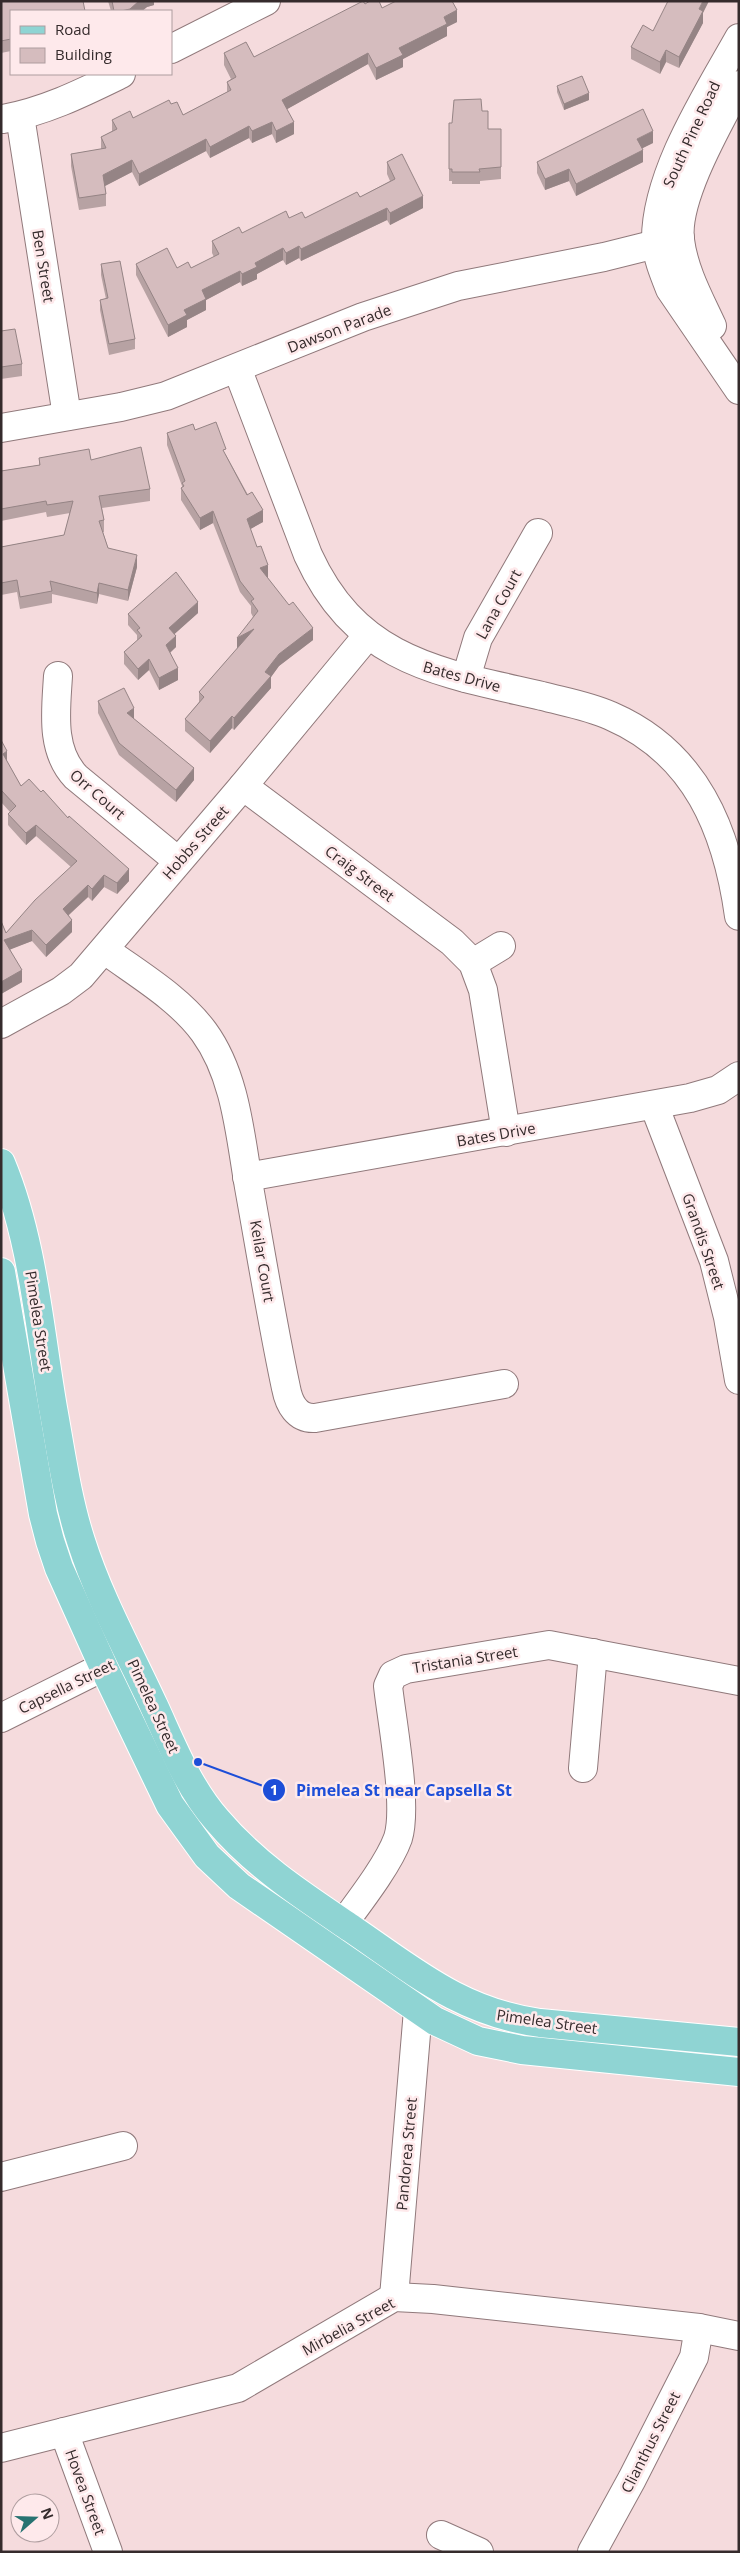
<svg xmlns="http://www.w3.org/2000/svg" width="740" height="2553" font-family="'Open Sans',sans-serif">
  <style>
    .lines { fill: none; stroke-linecap: round; stroke-linejoin: round }
    .minor-casing { stroke: #90797b; stroke-width: 30 }
    .major-casing { stroke: #fff; stroke-width: 30 }
    .minor { stroke: #fff; stroke-width: 28 }
    .major { stroke: #8fd4d3; stroke-width: 28 }
    .wall { fill: #b7a2a3 }
    .shaded-wall { fill: #958485 }
    .building { fill: #d5bcbe; stroke: #958485 }
    .labels { text-anchor: middle; dominant-baseline: central; stroke-width: 5; stroke-linejoin: round; paint-order: stroke }
    .street-label { font-size: 15px; fill: #352b2c; stroke: #fee9eb }
    .leader { fill: none; stroke: #1d4ed8; stroke-width: 2 }
    .callout-dot { fill: #1d4ed8; stroke: #fee9eb; stroke-width: 2 }
    .mark-label { font-size: 15px; text-anchor: middle; font-weight: bold; fill: #fff }
    .callout-label { font-size: 16px; text-anchor: middle; font-weight: bold; fill: #1d4ed8; stroke: #fee9eb; stroke-width: 5; stroke-linejoin: round; paint-order: stroke }
  </style>
  <rect width="100%" height="100%" fill="#f5dbdd"/>
  <g class="lines">
    <!-- minor casing -->
    <g class="minor-casing">
      <g id="minor">
        <path d="M739 38C707 95 655 175 656 241 657 257 664 274 670 289L739 390"/>
        <path d="M171 49 266 1"/>
        <path d="M20 116 67 416"/>
        <path d="M3 119C46 111 82 93 121 74"/>
        <path d="M712 326C699 298 684 271 680 240 675 198 719 123 739 85"/>
        <path d="M237 368 308 555C357 662 439 672 542 696 565 702 589 706 611 716 696 753 727 830 739 916"/>
        <path d="M1 428 121 407 166 396 363 317 458 286 604 257 680 238"/>
        <path d="M58 676C56 710 50 750 76 777L178 861"/>
        <path d="M466 678 478 638 538 533"/>
        <path d="M243 786 452 942 473 963 483 990 506 1132"/>
        <path d="M105 950C139 975 179 998 204 1032 236 1076 240 1135 249 1187 261 1254 272 1322 286 1388 289 1404 297 1419 315 1418L504 1384"/>
        <path d="M473 963 501 946"/>
        <path d="M1 1024 61 991 81 976 243 786 368 635"/>
        <path d="M654 1105 714 1261 728 1317 739 1380"/>
        <path d="M247 1177 690 1098 718 1090 739 1076"/>
        <path d="M1 1718 125 1656"/>
        <path d="M583 1768 593 1653"/>
        <path d="M327 1946C347 1917 387 1869 398 1838 408 1806 392 1722 388 1686L393 1675 406 1669 549 1645 739 1681"/>
        <path d="M1 2177 123 2146"/>
        <path d="M394 2297 418 2010"/>
        <path d="M64 2432 108 2552"/>
        <path d="M1 2448 238 2388 394 2297 433 2299 699 2328 739 2336"/>
        <path d="M441 2535 479 2552"/>
        <path d="M592 2552 632 2479 694 2357 699 2328"/>
      </g>
    </g>
    <!-- major casing -->
    <g class="major-casing">
      <g id="major">
        <path d="M1 1163C33 1240 39 1326 53 1408 61 1452 67 1498 81 1541 99 1598 129 1652 154 1706 172 1745 188 1787 217 1820 255 1865 303 1896 352 1929 415 1972 461 2012 540 2023L739 2042"/>
        <path d="M1 1272 43 1514 50 1541 59 1568 104 1668 170 1805 207 1856 239 1886 435 2021 478 2041 522 2050 739 2072"/>
      </g>
    </g>
    <!-- minor -->
    <use href="#minor" class="minor"/>
    <!-- major -->
    <use href="#major" class="major"/>
  </g>
  <!-- wall -->
  <g class="wall">
    <path d="M1 1 11 11V51L1 53Z"/>
    <path d="M108 1H154V5L147 7 142 11H111Z"/>
    <path d="M365 4 382 8 457 22 447 27V36L403 59V67L376 80 368 64 287 109 294 134 276 143 272 134 252 143 249 138 210 158 206 151 139 186 132 172 105 186 106 194V206L79 210 71 166V154L101 149V137L112 131V120L133 118 171 104 183 115 227 92V82L231 79 224 65V53L254 57Z"/>
    <path d="M703 13V23L679 68 666 62 660 74 631 59V47L653 31Z"/>
    <path d="M557 86 589 100 564 110 557 92Z"/>
    <path d="M482 111 488 129H501V179L480 181V184H452V181H449V123H452Z"/>
    <path d="M653 143 642 148 643 162 576 196 569 181 545 190 537 173V162Z"/>
    <path d="M387 162 423 208 390 225 387 220 301 261 299 258 286 265 283 260 257 274V279L242 286 240 282 206 300V310L187 320V327L168 337 136 275V264L177 268H191L214 257 212 253V241L242 233 289 218H305L360 197 390 181 387 174Z"/>
    <path d="M101 264 135 339V349L109 355 100 310V300L106 299 101 275Z"/>
    <path d="M1 331 22 364V376L1 379Z"/>
    <path d="M195 430 226 455 263 522 250 529 268 577H267L313 640 279 666 271 677V688L234 730 232 728 210 753 185 731V719L199 702V692L237 649 253 617 251 613V606L240 592 213 523 200 530 181 500V488H182V486L167 445V433Z"/>
    <path d="M39 458 91 460 150 489V501L102 508 104 520V532H103L108 548 137 567 128 601 99 594 97 604 52 594V603L20 609 17 592 1 595V547L64 535 70 513 47 517 46 512 1 521V471L39 465Z"/>
    <path d="M198 613 174 634 176 647 170 653 178 680 159 690 149 670 138 680 124 664V652L137 641V635L128 625V614Z"/>
    <path d="M98 701 134 719 194 780 176 802 119 755 98 713Z"/>
    <path d="M1 740 7 761 21 786 41 792 68 818 129 881 117 894 104 887 92 901 88 897 69 915 72 932 46 957 32 941 10 949 22 982 1 994V921L6 933 71 867 36 836 26 845 8 825V814L10 812 1 802Z"/>
  </g>
  <!-- shaded-wall -->
  <g class="shaded-wall">
    <path d="M139 1H154V5L147 7 142 11H121Z"/>
    <path d="M703 1H709L703 13V23L679 68V57L699 9Z"/>
    <path d="M457 10V22L447 27V36L403 59V67L376 80V68L399 48 444 17Z"/>
    <path d="M666 50V62L660 74V62Z"/>
    <path d="M368 53V64L282 112V100Z"/>
    <path d="M589 93V100L564 110V104Z"/>
    <path d="M272 122V134L252 143V131Z"/>
    <path d="M294 122V134L276 143V131Z"/>
    <path d="M249 126V138L210 158V147Z"/>
    <path d="M653 131V143L637 151V139Z"/>
    <path d="M206 139V151L139 186V174Z"/>
    <path d="M643 150V162L576 196V184Z"/>
    <path d="M132 160V172L103 187V175Z"/>
    <path d="M569 169V181L545 190V179Z"/>
    <path d="M423 196V208L390 225V213Z"/>
    <path d="M387 208V220L301 261V249Z"/>
    <path d="M299 246V258L286 265V253Z"/>
    <path d="M283 248V260L257 274V279L242 286V274L255 263Z"/>
    <path d="M240 271V282L206 300V310L187 320V327L168 337V325L202 290Z"/>
    <path d="M263 510V522L247 531V519Z"/>
    <path d="M213 511V523L200 530V518Z"/>
    <path d="M137 555V567L128 601V590Z"/>
    <path d="M268 565V577L260 580V568Z"/>
    <path d="M99 583V594L97 604V593Z"/>
    <path d="M198 602V613L169 639V628Z"/>
    <path d="M313 628V640L279 666 271 677V688L234 730V718L265 672 279 654Z"/>
    <path d="M254 629 237 650V638Z"/>
    <path d="M176 636V647L166 656V645Z"/>
    <path d="M149 659V670L138 680V669Z"/>
    <path d="M178 668V680L159 690V678Z"/>
    <path d="M134 708V720L127 713Z"/>
    <path d="M232 716V728L210 753V741Z"/>
    <path d="M7 751V763L3 754Z"/>
    <path d="M194 768V780L176 802V790Z"/>
    <path d="M36 825V836L26 845V833Z"/>
    <path d="M129 869V881L117 894V883Z"/>
    <path d="M104 875V887L92 901V889Z"/>
    <path d="M88 885V897L63 920V909Z"/>
    <path d="M72 920V932L46 957V945Z"/>
    <path d="M32 930V941L4 952V940Z"/>
    <path d="M22 970V982L1 994V982Z"/>
  </g>
  <!-- building -->
  <g class="building">
    <path d="M1 1H83L85 11H11V39L1 41Z"/>
    <path d="M112 1H139L130 9 121 11H114Z"/>
    <path d="M363 1 365 4 370 1H379L382 8 396 1H452L457 10 444 17 447 24 399 48 403 55 376 68 368 53 282 100 294 122 276 131 272 122 252 131 249 126 210 147 206 139 139 174 132 160 103 175 106 194 79 198 71 154 106 148 101 137 117 129 112 120 130 111 133 118 169 100 171 104 177 102 183 115 231 90 227 82 236 77 224 53 246 42 254 57Z"/>
    <path d="M668 1H703L699 9 703 11 679 57 666 50 660 62 631 47 643 25 653 31Z"/>
    <path d="M582 76 589 93 564 104 557 86Z"/>
    <path d="M481 99 482 111H488V129H501V167L479 169 480 172H452V169H449V123H452L454 100Z"/>
    <path d="M643 109 653 131 637 139 643 150 576 184 569 169 545 179 537 162Z"/>
    <path d="M402 154 423 196 390 213 387 208 301 249 299 246 286 253 283 248 255 263 257 267 242 274 240 271 202 290 206 299 184 310 187 315 168 325 136 264 167 248 177 268 188 262 191 268 219 254 212 241 239 227 242 233 286 211 289 218 302 212 305 218 357 192 360 197 395 179 387 162Z"/>
    <path d="M120 261 135 339 109 344 100 300 108 298 101 264Z"/>
    <path d="M15 329 22 364 1 367V331Z"/>
    <path d="M216 422 226 449 223 450 247 495 252 492 263 510 247 519 257 547 261 546 268 565 260 568 289 605 293 602 313 628 279 654 265 672 271 676 234 718 232 716 210 741 185 719 204 697 199 692 254 629 237 638 258 611 251 601 254 599 240 581 213 511 200 518 181 488 184 486 182 483 185 481 167 433 193 424 195 430Z"/>
    <path d="M141 447 150 489 99 496 104 520 99 521 108 548 137 555 128 590 99 583 97 593 50 581 52 591 20 597 17 580 1 583V547L64 535 73 501 47 505 46 501 1 509V471L40 465 39 458 89 449 91 460Z"/>
    <path d="M176 572 198 602 169 628 176 636 166 645 178 668 159 678 149 659 138 669 124 652 142 636 137 630 140 628 128 614Z"/>
    <path d="M124 688 134 708 127 713 194 768 176 790 119 743 98 701Z"/>
    <path d="M1 740 7 751 3 754 21 786 29 779 41 792 43 790 68 818 69 816 129 869 117 883 104 875 92 889 88 885 63 909 72 920 46 945 32 930 4 940 22 970 1 982V921L6 933 35 900 77 861 36 825 26 833 8 814 16 806 1 790Z"/>
  </g>
  <g class="labels">
    <!-- street labels -->
    <g class="street-label">
      <text transform="translate(691 134) rotate(-65)">South Pine Road</text>
      <text transform="translate(44 266) rotate(81)">Ben Street</text>
      <text transform="translate(339 328) rotate(-21)">Dawson Parade</text>
      <text transform="translate(498 604) rotate(-61)">Lana Court</text>
      <text transform="translate(462 676) rotate(15)">Bates Drive</text>
      <text transform="translate(98 794) rotate(41)">Orr Court</text>
      <text transform="translate(195 842) rotate(-49)">Hobbs Street</text>
      <text transform="translate(360 873) rotate(37)">Craig Street</text>
      <text transform="translate(496 1134) rotate(-10)">Bates Drive</text>
      <text transform="translate(704 1241) rotate(71)">Grandis Street</text>
      <text transform="translate(263 1261) rotate(80)">Keilar Court</text>
      <text transform="translate(39 1321) rotate(81)">Pimelea Street</text>
      <text transform="translate(465 1659) rotate(-9)">Tristania Street</text>
      <text transform="translate(66 1686) rotate(-26)">Capsella Street</text>
      <text transform="translate(154 1706) rotate(65)">Pimelea Street</text>
      <text transform="translate(547 2021) rotate(8)">Pimelea Street</text>
      <text transform="translate(406 2154) rotate(-85)">Pandorea Street</text>
      <text transform="translate(348 2326) rotate(-29)">Mirbelia Street</text>
      <text transform="translate(650 2442) rotate(-63)">Clianthus Street</text>
      <text transform="translate(86 2492) rotate(70)">Hovea Street</text>
    </g>
  </g>
  <!-- callouts -->
  <path class="leader" d="M198 1762L274 1790"/>
  <g class="callout-dot">
    <circle cx="198" cy="1762" r="5"/>
    <circle cx="274" cy="1790" r="12"/>
  </g>
  <g class="mark-label">
    <text x="274" y="1795">1</text>
  </g>
  <g class="callout-label">
    <text x="404" y="1796">Pimelea St near Capsella St</text>
  </g>
  <!-- border -->
  <rect width="740" height="2553" fill="none" stroke="#352b2c" stroke-width="5"/>
  <!-- legend -->
  <rect x="10" y="10" width="162" height="65" fill="#fee9eb" stroke="#ae9d9f"/>
  <rect x="20" y="26" width="25" height="8" fill="#8fd4d3" stroke="#ae9d9f"/>
  <text x="55" y="35" font-size="15" fill="#352b2c">Road</text>
  <rect x="20" y="48" width="25" height="15" fill="#d5bcbe" stroke="#ae9d9f"/>
  <text x="55" y="60" font-size="15" fill="#352b2c">Building</text>
  <!-- north arrow -->
  <g transform="translate(35 2518) rotate(70)"><circle r="24" fill="#fee9eb" stroke="#ae9d9f"/>
  <path d="M0-4L9 19L0 12L-9 19Z" fill="#277271"/>
  <text y="-8" font-size="14" font-weight="bold" text-anchor="middle" fill="#352b2c">N</text>
  </g>
</svg>
